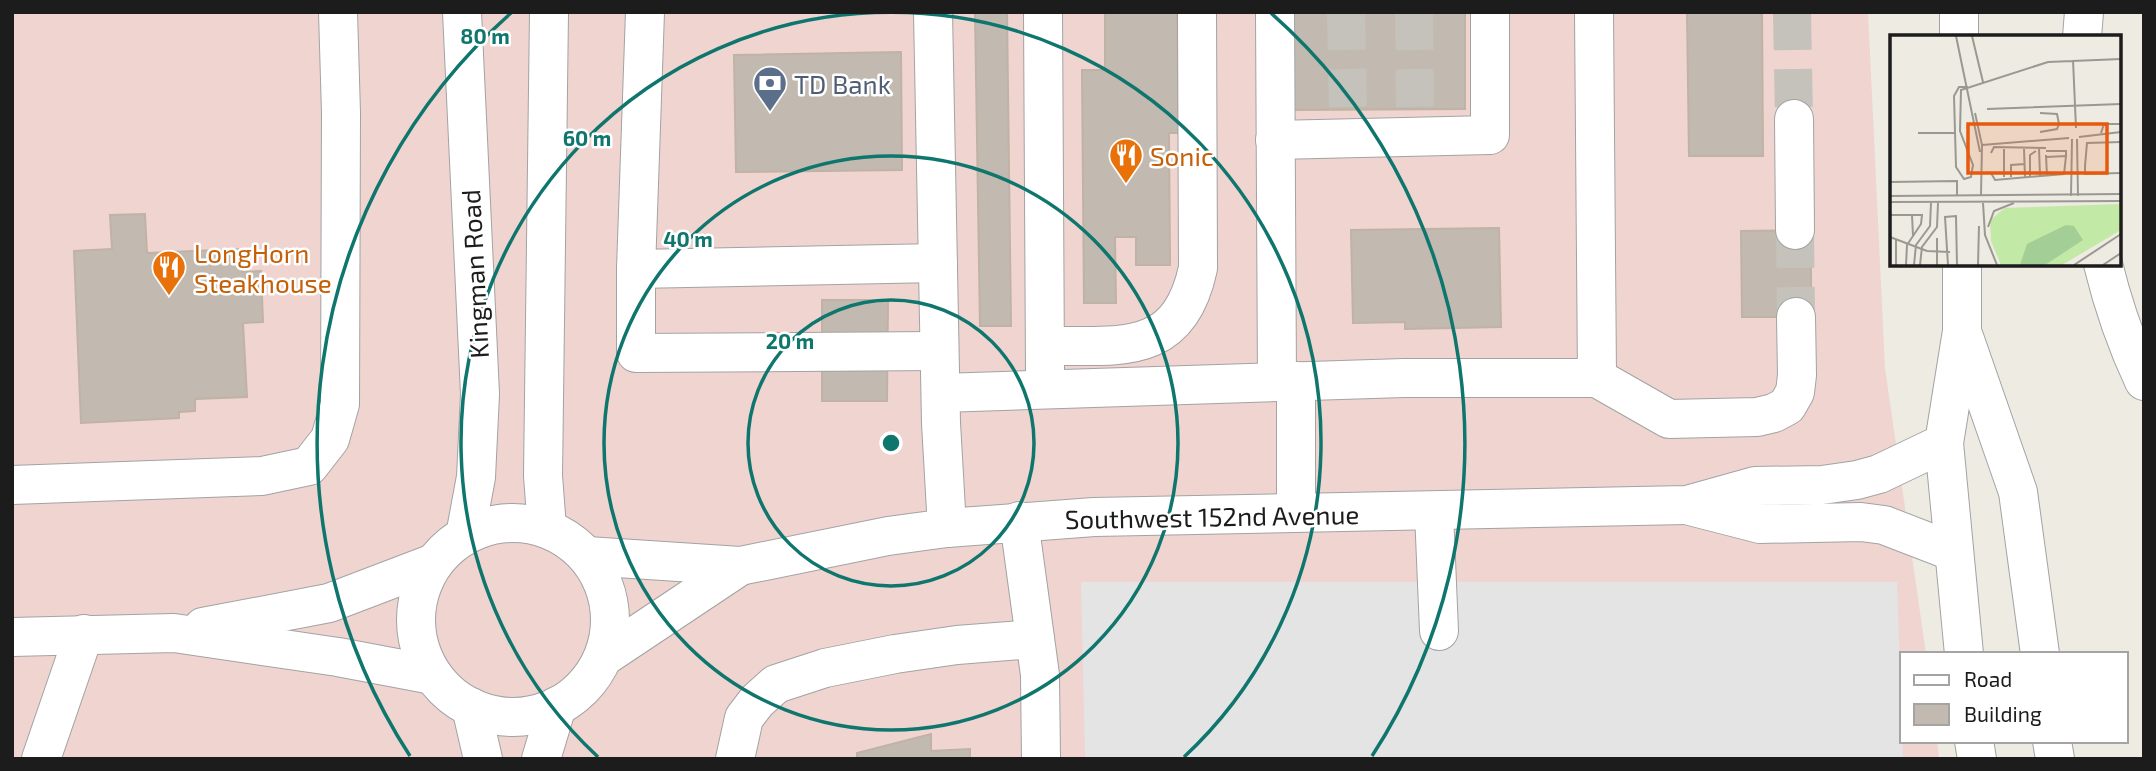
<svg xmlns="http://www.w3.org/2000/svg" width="2156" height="771" font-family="'Exo 2',sans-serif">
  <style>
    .commercial { fill: #efd4d0 }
    .parking { fill: #e4e4e4 }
    .building { fill: #c2bab1; stroke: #c0b2a4; stroke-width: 2 }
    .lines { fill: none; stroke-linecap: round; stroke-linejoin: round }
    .minor-tunnel { stroke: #c4c2ba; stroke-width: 38; stroke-dasharray: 38 19; stroke-linecap: butt }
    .minor-casing { stroke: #a3a3a3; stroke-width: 40 }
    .minor { stroke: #fff; stroke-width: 38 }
    .ring { fill: none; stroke: #0f766e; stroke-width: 3.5 }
    .labels { text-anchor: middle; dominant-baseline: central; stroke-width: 5; stroke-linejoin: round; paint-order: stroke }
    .service-label { font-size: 26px; fill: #4e5e75; stroke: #fff; text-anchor: start }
    .food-label { font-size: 26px; fill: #c56008; stroke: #fff; text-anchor: start }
    .street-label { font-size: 26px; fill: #1c1c1c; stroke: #fff }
    .inset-road { fill: none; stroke: #9a9893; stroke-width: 2 }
    .view { fill: #e8590c; fill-opacity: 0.15; stroke: #e8590c; stroke-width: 3.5 }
    .inset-edge { fill: none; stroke: #1c1c1c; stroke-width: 3.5 }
    .centre { fill: #0f766e; stroke: #fff; stroke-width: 3.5 }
    .ring-label { font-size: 21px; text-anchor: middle; font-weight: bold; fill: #0f766e; stroke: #fff; stroke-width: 5; stroke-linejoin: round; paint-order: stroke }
  </style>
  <rect width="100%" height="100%" fill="#eeebe2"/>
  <!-- commercial -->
  <path class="commercial" d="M12 12H1868L1885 368 1926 654H1902V741H1937L1939 759H12Z"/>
  <!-- parking -->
  <path class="parking" d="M1081 582H1897L1903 759H1085Z"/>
  <!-- building -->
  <g class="building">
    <path d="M975 12H1007L1011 326H980Z"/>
    <path d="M1105 12H1177L1179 133H1169L1170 265H1136V237H1115L1116 303H1084L1082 70H1105Z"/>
    <path d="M1289 12H1465V109L1290 110Z"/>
    <path d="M1687 12H1762L1763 156H1689Z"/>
    <path d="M901 52 902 170 736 172 734 55Z"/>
    <path d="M145 214 147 253 241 249 242 272 261 271 263 322 243 323 247 397 195 399V411L179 412V418L81 423 74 251 112 249 110 215Z"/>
    <path d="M1499 228 1501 327 1405 329V322L1353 323 1351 230Z"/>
    <path d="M1811 230V317H1742L1741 231Z"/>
    <path d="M822 300H888L887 401H822Z"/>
    <path d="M931 734V751L970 749V759H857V753Z"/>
  </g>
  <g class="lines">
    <!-- minor-tunnel -->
    <g class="minor-tunnel">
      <path d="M1346 12 1348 110"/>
      <path d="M1414 12 1415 110"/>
      <path d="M1792 12 1794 119"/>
      <path d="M1795 230 1796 317"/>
    </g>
    <!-- minor casing -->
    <g class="minor-casing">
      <g id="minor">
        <path d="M462 12 480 394 476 477 465 536"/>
        <path d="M645 12 636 269 938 263"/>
        <path d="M933 12 941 423 947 528"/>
        <path d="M1043 12 1045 371"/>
        <path d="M1275 12 1277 382"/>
        <path d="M1594 12 1597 378"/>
        <path d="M1959 12V37"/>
        <path d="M2082 37 2084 12"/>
        <path d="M1794 119 1795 230"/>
        <path d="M1275 140 1490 135V12"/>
        <path d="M1962 264V331L1944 443 1964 654"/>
        <path d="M2103 264C2113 305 2126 343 2144 381"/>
        <path d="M636 269V353L939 351"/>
        <path d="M1964 337 2018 492 2040 654"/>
        <path d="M1045 346C1119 345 1179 358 1198 268L1197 12"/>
        <path d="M941 393 1404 378H1597L1669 419 1757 417 1774 413 1787 406 1795 392 1797 375 1796 317"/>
        <path d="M12 485 262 476 309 466 330 439 340 404 341 113 338 12"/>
        <path d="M1690 506 1760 524 1861 522 1884 525 1954 552"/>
        <path d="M1434 512 1439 631"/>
        <path d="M1296 513V381"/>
        <path d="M1019 521 1040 675 1041 759"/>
        <circle cx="513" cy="620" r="97"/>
        <path d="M547 528 543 476 549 12"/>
        <path d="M587 556 740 566 888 536 947 528 1094 517 1687 505 1755 486 1822 485 1857 480 1879 474 1944 443"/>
        <path d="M203 627 329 603 434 563"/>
        <path d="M12 637 174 633 338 657 433 675"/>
        <path d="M605 656 740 566"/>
        <path d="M471 707 483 759"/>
        <path d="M1974 741 1977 759"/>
        <path d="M2052 741 2055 759"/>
        <path d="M41 759 84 634"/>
        <path d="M541 759 557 706"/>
        <path d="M735 759 744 718 757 701 776 684 825 668 895 654 957 645 1035 639"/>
      </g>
    </g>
    <!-- minor -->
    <use href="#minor" class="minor"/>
  </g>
  <!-- distance rings -->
  <g class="ring">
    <circle cx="891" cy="443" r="143"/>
    <circle cx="891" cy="443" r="287"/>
    <path d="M598 757A430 430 0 1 1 1184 757"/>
    <path d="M410 756A574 574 0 0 1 511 13M1271 13A574 574 0 0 1 1372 756"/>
  </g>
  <!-- icons -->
  <defs>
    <g id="bank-pin" transform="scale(1.75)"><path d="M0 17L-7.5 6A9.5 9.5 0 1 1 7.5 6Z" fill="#5c6f8a" stroke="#fff"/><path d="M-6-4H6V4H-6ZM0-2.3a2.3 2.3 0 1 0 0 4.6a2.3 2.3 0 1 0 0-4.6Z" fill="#fff"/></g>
    <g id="restaurant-pin" transform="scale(1.75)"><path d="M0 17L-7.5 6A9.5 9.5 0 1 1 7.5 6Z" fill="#e8710a" stroke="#fff"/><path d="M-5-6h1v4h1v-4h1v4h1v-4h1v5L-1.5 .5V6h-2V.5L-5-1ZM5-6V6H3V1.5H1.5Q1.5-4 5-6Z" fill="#fff"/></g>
  </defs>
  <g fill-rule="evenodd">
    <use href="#bank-pin" x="770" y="83"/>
    <use href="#restaurant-pin" x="1126" y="155"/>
    <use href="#restaurant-pin" x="169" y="267"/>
  </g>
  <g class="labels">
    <!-- service labels -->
    <g class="service-label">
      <text x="794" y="83">TD Bank</text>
    </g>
    <!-- food labels -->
    <g class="food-label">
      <text x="1150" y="155">Sonic</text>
      <text x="194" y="252">LongHorn<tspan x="194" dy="30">Steakhouse</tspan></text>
    </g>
    <!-- street labels -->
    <g class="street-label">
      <text transform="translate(474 274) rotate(-93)">Kingman Road</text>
      <text transform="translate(1212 516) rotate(-1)">Southwest 152nd Avenue</text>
    </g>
  </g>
  <!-- overview -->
  <g transform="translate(1890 35)">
    <rect width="231" height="231" fill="#eeebe2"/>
    <path d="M231 169V195L172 230H111L101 206 100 185 115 173Z" fill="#c3e9a6"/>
    <path d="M176 190 184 191 193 205 155 230H130L137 209Z" fill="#a3ce96"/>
    <path class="inset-road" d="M66 1 90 117M82 1 93 47M183 25 186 93M78 52H69L64 61 66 132 74 144 81 142 83 130 70 96 71 55 158 27 231 24M97 74 231 69M85 78 92 110 91 160M150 78 167 79 169 89 167 94 150 97M28 98H65M211 98 214 89H231M189 102 231 97M187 104 188 161M231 107 197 108 195 131V139L231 138M92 110 179 103M149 113 150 141M114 114V142M134 114 135 142M156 116H176V121M101 118 104 112 156 113M156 120 157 141M101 138 105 145 174 139 176 121 156 122M140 141V120L146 116M121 142V130L135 129M0 147 67 146V161M0 161 231 159M181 161 182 104M0 167 231 166M93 168 95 200 107 230M0 180H32L31 189 17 210 16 230M22 180 23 201M98 192 104 176 124 168M0 202 37 216 60 217M47 203V230M6 204V230M24 230 26 210 40 191 41 168M30 230 32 212 47 192 48 168M58 230 55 182 66 181 67 230M88 230 89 191M184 230 231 199M213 230 231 218"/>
    <path class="view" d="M78 89H217V138H78Z"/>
    <rect width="231" height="231" class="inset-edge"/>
  </g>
  <circle cx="891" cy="443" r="10" class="centre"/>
  <g class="ring-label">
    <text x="485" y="44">80 m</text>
    <text x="587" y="146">60 m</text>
    <text x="688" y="247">40 m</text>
    <text x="790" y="349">20 m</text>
  </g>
  <!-- border -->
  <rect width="2156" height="771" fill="none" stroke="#1c1c1c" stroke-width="28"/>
  <!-- legend -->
  <rect x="1900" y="652" width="228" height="91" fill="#ffffff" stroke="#a4a4a4" stroke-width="2"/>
  <rect x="1914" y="675" width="35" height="10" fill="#ffffff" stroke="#a4a4a4" stroke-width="2"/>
  <text x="1964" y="687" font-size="21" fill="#1c1c1c">Road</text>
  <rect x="1914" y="704" width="35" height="21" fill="#c2bab1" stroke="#a4a4a4" stroke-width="2"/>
  <text x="1964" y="722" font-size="21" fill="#1c1c1c">Building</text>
</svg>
